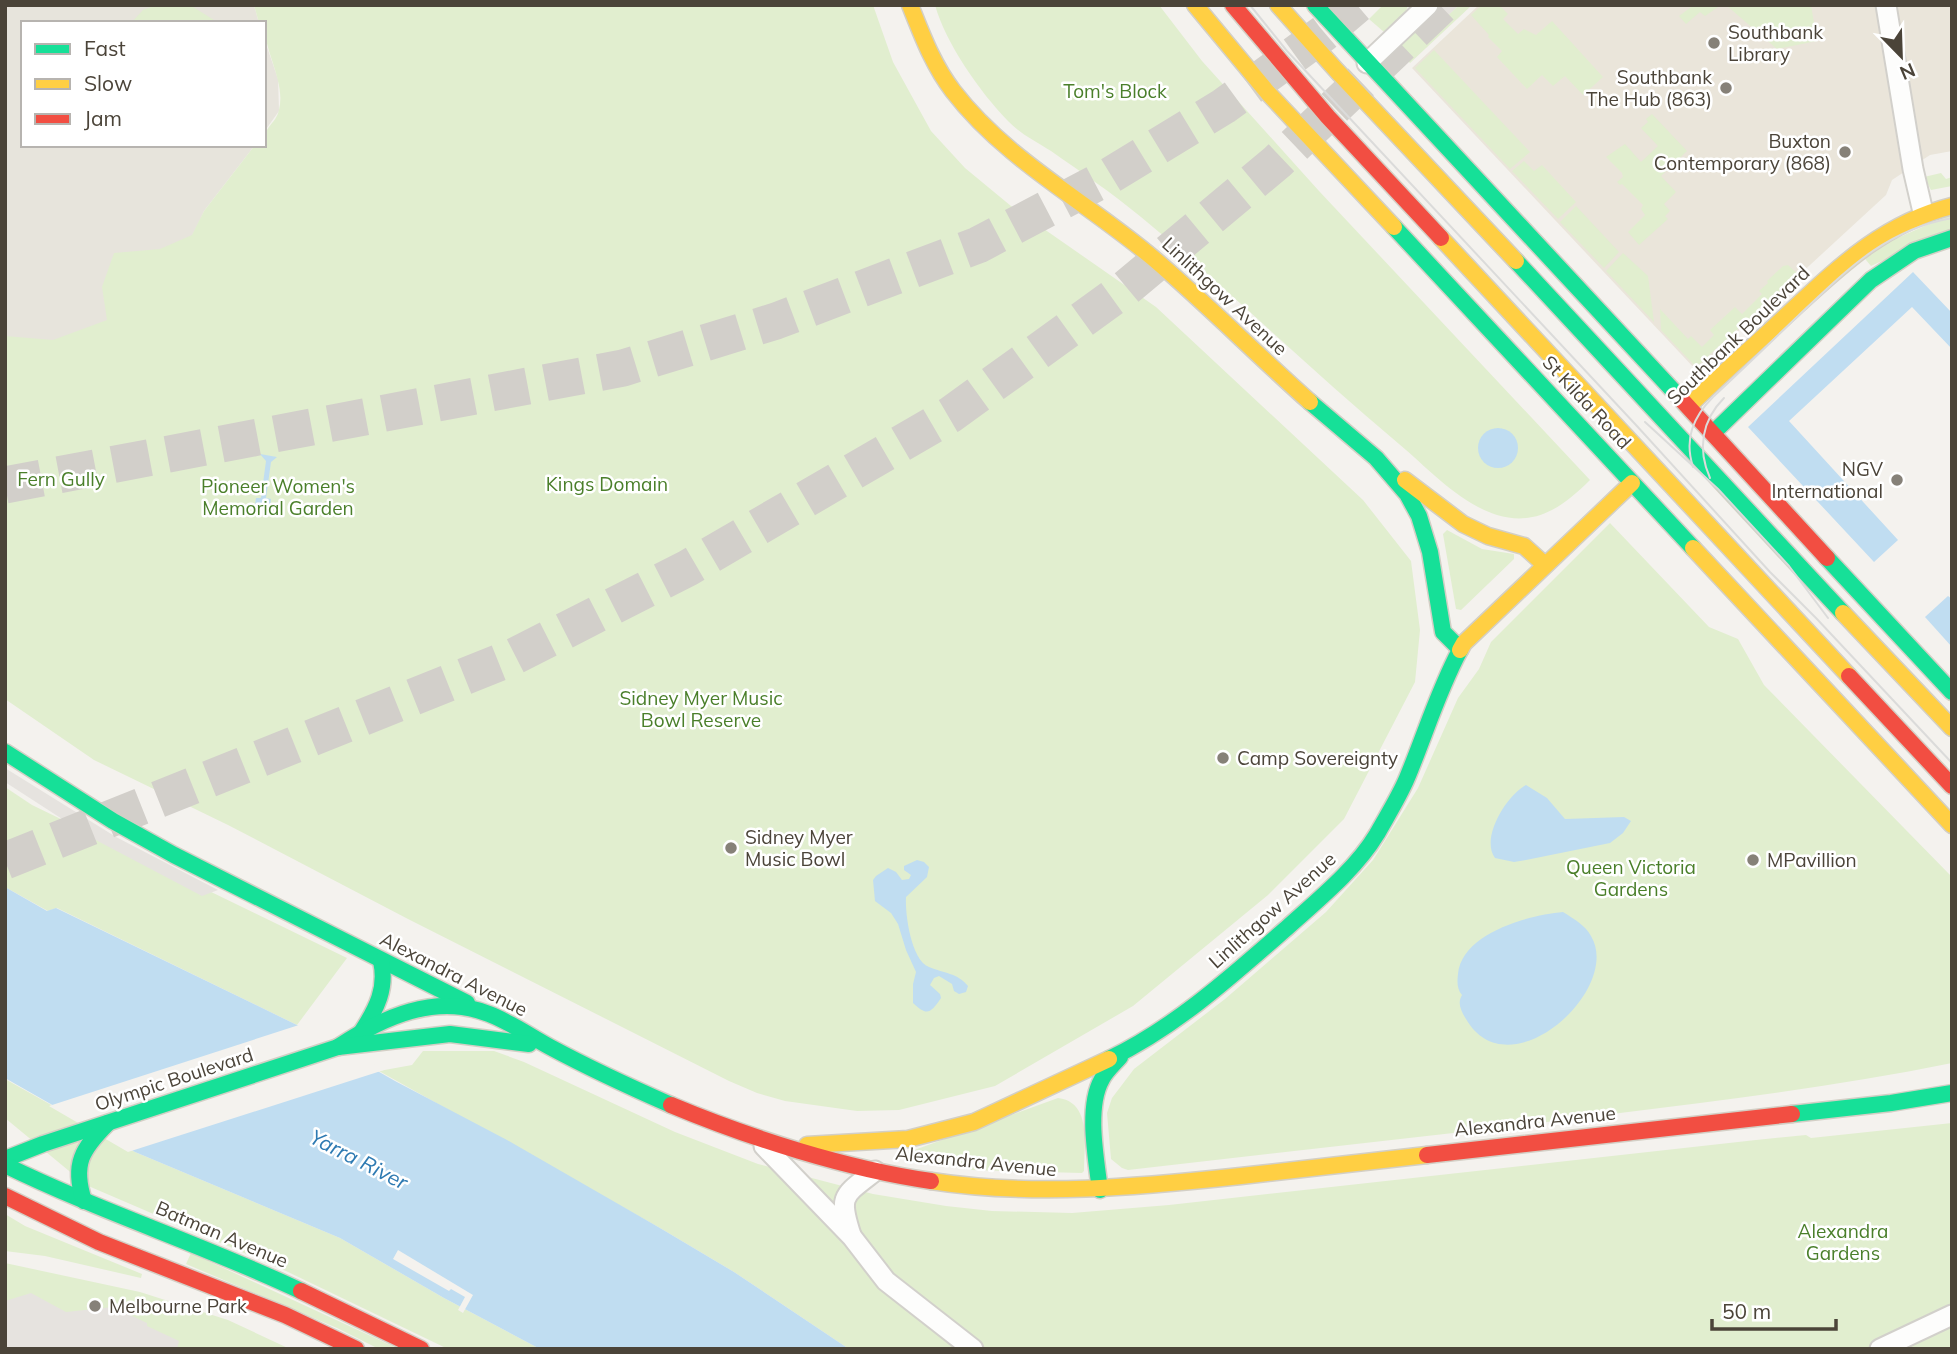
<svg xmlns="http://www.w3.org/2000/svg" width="1957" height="1354" font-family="Mulish,sans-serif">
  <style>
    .residential { fill: #e7e4dc }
    .education { fill: #eae5da }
    .green { fill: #e1eecf }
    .parking { fill: #e6e3df }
    .water { fill: #c0ddf1 }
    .pier { fill: #f4f2ee }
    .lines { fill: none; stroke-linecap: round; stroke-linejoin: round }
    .highway-tunnel { stroke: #d2cfca; stroke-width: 37; stroke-dasharray: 37 18; stroke-linecap: butt }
    .street-casing { stroke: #d2d0cb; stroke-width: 23 }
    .fast-casing { stroke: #d3cfc5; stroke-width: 19 }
    .slow-casing { stroke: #d3cfc5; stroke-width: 19 }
    .jam-casing { stroke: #d3cfc5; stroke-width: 19 }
    .street { stroke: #fdfdfc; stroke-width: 19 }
    .fast { stroke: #16e098; stroke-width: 16 }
    .slow { stroke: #ffcf43; stroke-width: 16 }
    .jam { stroke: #f24e42; stroke-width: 16 }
    .tram { stroke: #dbdbda; stroke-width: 2 }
    .poi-dot { fill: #868178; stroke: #fff; stroke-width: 2.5 }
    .labels { text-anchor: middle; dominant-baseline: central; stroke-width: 5; stroke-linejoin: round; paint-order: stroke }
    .poi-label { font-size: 19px; fill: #4b4439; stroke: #fff; text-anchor: start }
    .park-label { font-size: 19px; fill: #4a7f2a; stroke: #fff }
    .street-label { font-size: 19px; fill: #4b4439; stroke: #fff }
    .water-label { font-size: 21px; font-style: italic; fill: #2e7ab2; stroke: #fff }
  </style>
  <rect width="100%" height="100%" fill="#f4f2ee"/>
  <!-- residential -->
  <g class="residential">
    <path d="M5 5H254L259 23H23V145H255L204 211 163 308 5 366Z"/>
    <path d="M264 38 278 79 279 111 264 132Z"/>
  </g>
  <!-- education -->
  <path class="education" d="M1479 5H1952V151L1930 155 1892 180 1886 195 1696 370 1412 68Z"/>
  <!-- green -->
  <g class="green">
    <path d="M157 5H190L214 20V23H131L143 10Z"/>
    <path d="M254 5H873L893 62 931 131 965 168 1011 206 1156 307 1363 500 1411 561 1420 630 1415 682 1344 819 1268 895 1133 1006 995 1086 899 1110 857 1111 785 1101 757 1093 729 1081 408 919 228 825 94 760 5 699V336L53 340 107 320 102 287 114 253 160 249 192 235 204 211 255 145H264C264 124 275 126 279 110 286 82 264 52 264 23H259Z"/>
    <path d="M935 5H1159L1202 61 1319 191 1590 480C1564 506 1536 527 1497 515 1459 503 1429 469 1399 444 1311 370 1229 290 1141 217 1112 193 1081 172 1051 151 1037 142 1019 133 1008 121 980 92 946 44 935 5Z"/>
    <path d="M1383 5H1408L1405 14 1384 32 1369 19Z"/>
    <path d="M1459 5H1472L1410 63 1396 48 1418 28 1426 36Z"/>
    <path d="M1482 5H1499L1508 14 1503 19 1518 34 1524 29 1536 35 1552 21 1603 77 1583 95 1565 76 1553 86 1542 75 1527 89 1497 57 1502 51 1488 37 1489 35 1471 15Z"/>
    <path d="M1694 5H1721L1705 16 1700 12 1686 24 1679 16Z"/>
    <path d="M1726 5H1811L1817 41 1777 49Z"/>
    <path d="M1434 50 1530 152 1510 169 1415 68Z"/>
    <path d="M1652 114 1687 151 1661 176 1676 192 1664 204 1670 211 1665 216 1668 219 1639 245 1628 232 1645 215 1641 209 1643 205 1622 184 1620 185 1617 182 1623 177 1622 173 1606 157 1625 144 1641 162 1658 146 1641 128 1648 122 1646 119Z"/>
    <path d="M1524 161 1534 171 1542 165 1576 202 1558 219 1512 171Z"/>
    <path d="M1941 173 1946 179 1952 177V186L1931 190 1924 177Z"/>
    <path d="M1576 206 1619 252 1604 268 1560 222Z"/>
    <path d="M1952 214V229L1871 266 1861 254Z"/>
    <path d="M1623 253 1648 276 1654 322 1606 271Z"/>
    <path d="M1788 265 1798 274 1696 367 1661 330 1660 309 1688 339 1691 336 1702 347 1714 335 1710 330 1735 307 1742 314 1762 294 1759 291 1768 283 1767 281 1783 266Z"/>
    <path d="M1610 523 1709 627 1738 639 1764 685 1952 877V1063C1839 1086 1726 1100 1612 1114 1451 1134 1290 1151 1128 1170L1122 1168 1111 1159 1107 1113 1112 1098 1134 1069 1225 999 1326 912 1373 860 1418 788 1458 698 1479 669 1491 642Z"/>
    <path d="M1447 530 1482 549 1514 554V559L1461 610 1456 609 1443 534Z"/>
    <path d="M5 787 32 805 347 958 297 1025 57 908 48 911 5 887Z"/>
    <path d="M423 1051H494L524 1062 675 1132 758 1164 873 1194 946 1206 992 1211 1072 1213 1169 1205 1756 1140 1806 1135 1811 1138 1952 1123V1349H849L734 1272 660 1228 379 1071 412 1065Z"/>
    <path d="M5 1079 135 1152 340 1238 444 1298 540 1349H448L286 1271 86 1185 5 1118Z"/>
    <path d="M1058 1098C1092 1102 1084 1145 1084 1171L1082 1173 972 1170 906 1159 904 1157 906 1153Z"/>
    <path d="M5 1214 25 1226 142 1274 141 1278 45 1256 5 1251Z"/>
    <path d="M191 1253 399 1349H379L337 1328 186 1264Z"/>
    <path d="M5 1263 140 1292 228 1320 290 1349H5Z"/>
  </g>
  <!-- parking -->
  <g class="parking">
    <path d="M1442 5H1459L1426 36 1418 28Z"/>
    <path d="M5 768 116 837 218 890 202 896 90 837 5 782Z"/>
    <path d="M31 1293 66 1312 113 1307 147 1323V1326L179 1341 177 1349H5V1301Z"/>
  </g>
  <!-- water -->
  <g class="water">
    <path d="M1913 272 1952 313V349L1912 307 1789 421 1898 540 1874 562 1748 427Z"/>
    <circle cx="1498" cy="448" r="20"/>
    <path d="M260 454 277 457 271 462 266 498 271 499 270 507 255 505 256 498H261L266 461Z"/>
    <path d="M1948 596 1952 599V647L1925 617Z"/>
    <path d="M1526 785 1547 798 1565 819 1624 817 1631 821 1623 833 1610 843 1526 860 1514 862 1495 858C1480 838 1507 795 1526 785Z"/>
    <path d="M917 860 924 862 929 867 927 877 906 897C905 914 911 960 929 967 943 973 958 973 968 986L966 992 959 994 954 991 952 984 939 976 934 978 930 985 940 994 941 998C930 1014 927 1016 913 1003V984L916 972 906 950 898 924 891 913 875 901 873 880 876 876 888 868 896 872 902 880 909 879 911 875 904 870V866Z"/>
    <path d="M5 887 47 911 56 908 297 1025 395 1081 507 1140 660 1228 734 1272 849 1349H540L444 1298 340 1238 135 1152 5 1078Z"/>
    <path d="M1563 912C1574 919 1585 925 1591 936 1623 989 1509 1093 1466 1019 1461 1011 1457 1003 1462 995 1457 989 1457 982 1458 974 1462 933 1529 915 1563 912Z"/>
  </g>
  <!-- pier -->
  <g class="pier">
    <path d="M302 1024 384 1070 128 1152 49 1106Z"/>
    <path d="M398 1250 473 1295 463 1313 458 1310 465 1297 451 1289 449 1291 393 1259Z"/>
  </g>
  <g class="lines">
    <!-- highway-tunnel -->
    <g class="highway-tunnel">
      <path d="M5 485 623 368 776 321 978 245 1106 178 1224 106 1324 33 1357 5"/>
      <path d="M5 861 513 657 688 568 950 415 1126 288 1277 162 1442 5"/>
    </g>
    <!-- street casing -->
    <g class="street-casing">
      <g id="street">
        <path d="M1886 5 1913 169 1923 212"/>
        <path d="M1367 63 1428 5"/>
        <path d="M764 1146 852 1237 886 1281 973 1349"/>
        <path d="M851 1235C838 1195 843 1196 875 1171"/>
        <path d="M1880 1349 1952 1315"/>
      </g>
    </g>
    <!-- fast casing -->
    <g class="fast-casing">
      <g id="fast">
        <path d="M1315 5 1680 398"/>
        <path d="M1394 227 1693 548"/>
        <path d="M1516 261 1843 613"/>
        <path d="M1310 402 1376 458 1407 494 1419 516 1430 552 1443 632 1460 649"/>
        <path d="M1713 433 1871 280 1914 251 1952 238"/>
        <path d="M1827 558 1952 692"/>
        <path d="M5 752 113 821 174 855 467 1003"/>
        <path d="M362 1031C377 1008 387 988 381 961"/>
        <path d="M338 1047C383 1017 435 993 489 1014 510 1022 530 1036 550 1047 589 1068 630 1087 671 1105"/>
        <path d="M1109 1059C1176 1027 1233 975 1289 926 1319 899 1356 869 1377 834 1387 816 1399 797 1407 778 1425 735 1438 691 1460 650"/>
        <path d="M1792 1114 1891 1103 1952 1093"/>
        <path d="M5 1159 43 1144 338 1047 450 1034 529 1044"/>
        <path d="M5 1165C101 1212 204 1245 301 1291"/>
        <path d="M1100 1190C1096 1158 1086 1107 1102 1079 1106 1071 1114 1064 1120 1057"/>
        <path d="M84 1201C72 1164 82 1149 108 1123"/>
      </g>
    </g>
    <!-- slow casing -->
    <g class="slow-casing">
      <g id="slow">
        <path d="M910 5C922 35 933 65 953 91 1006 160 1087 202 1153 258 1207 304 1257 355 1310 402"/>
        <path d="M1195 5 1268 93 1394 227"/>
        <path d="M1278 5 1337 71 1516 261"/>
        <path d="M1441 238 1849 676"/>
        <path d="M1689 406C1717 378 1747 352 1776 325 1831 275 1877 225 1952 206"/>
        <path d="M1405 480 1463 524 1488 536 1524 546 1545 565"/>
        <path d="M1693 548 1952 825"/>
        <path d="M1843 613 1952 728"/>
        <path d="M1460 650 1464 643 1632 483"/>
        <path d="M807 1145 908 1139 974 1122 1109 1059"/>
        <path d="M931 1181C1034 1197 1138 1187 1241 1176 1303 1169 1365 1162 1427 1155"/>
      </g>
    </g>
    <!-- jam casing -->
    <g class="jam-casing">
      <g id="jam">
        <path d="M1233 5 1328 117 1441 238"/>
        <path d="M1680 398 1827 558"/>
        <path d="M1849 676 1952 786"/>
        <path d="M671 1105C750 1138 847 1169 931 1181"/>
        <path d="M1427 1155 1792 1114"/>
        <path d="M5 1196 99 1242 285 1315 356 1349"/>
        <path d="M301 1291 421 1349"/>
      </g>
    </g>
    <!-- street -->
    <use href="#street" class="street"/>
    <!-- fast -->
    <use href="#fast" class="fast"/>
    <!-- slow -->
    <use href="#slow" class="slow"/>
    <!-- jam -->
    <use href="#jam" class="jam"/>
    <!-- tram -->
    <g class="tram">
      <path d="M1250 5 1287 51 1636 425 1770 572 1816 618 1952 763"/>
      <path d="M1645 422 1718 489 1789 566 1828 618"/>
      <path d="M1693 467C1684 439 1693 417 1713 397 1742 370 1771 342 1799 315 1847 270 1885 230 1952 218"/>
      <path d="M1710 478C1697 449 1702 420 1724 398"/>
    </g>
  </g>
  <!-- markers -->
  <g class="poi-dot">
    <circle cx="1714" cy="43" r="7"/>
    <circle cx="1726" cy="88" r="7"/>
    <circle cx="1845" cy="152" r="7"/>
    <circle cx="1897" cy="480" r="7"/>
    <circle cx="1223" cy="758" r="7"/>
    <circle cx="731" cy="848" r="7"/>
    <circle cx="1753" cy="860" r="7"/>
    <circle cx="95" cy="1306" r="7"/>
  </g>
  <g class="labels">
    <!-- poi labels -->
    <g class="poi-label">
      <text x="1728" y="32">Southbank<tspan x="1728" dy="22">Library</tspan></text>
      <text x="1712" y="77" text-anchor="end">Southbank<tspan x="1712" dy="22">The Hub (863)</tspan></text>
      <text x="1831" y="141" text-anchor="end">Buxton<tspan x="1831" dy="22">Contemporary (868)</tspan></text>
      <text x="1883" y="469" text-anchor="end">NGV<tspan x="1883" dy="22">International</tspan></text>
      <text x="1237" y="758">Camp Sovereignty</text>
      <text x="745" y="837">Sidney Myer<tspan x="745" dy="22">Music Bowl</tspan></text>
      <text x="1767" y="860">MPavillion</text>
      <text x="109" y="1306">Melbourne Park</text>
    </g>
    <!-- park labels -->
    <g class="park-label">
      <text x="1115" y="91">Tom's Block</text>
      <text x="61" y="479">Fern Gully</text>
      <text x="607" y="484">Kings Domain</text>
      <text x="278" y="486">Pioneer Women's<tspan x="278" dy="22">Memorial Garden</tspan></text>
      <text x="701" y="698">Sidney Myer Music<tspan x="701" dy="22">Bowl Reserve</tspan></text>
      <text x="1631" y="867">Queen Victoria<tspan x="1631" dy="22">Gardens</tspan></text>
      <text x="1843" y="1231">Alexandra<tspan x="1843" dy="22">Gardens</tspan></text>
    </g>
    <!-- street labels -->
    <g class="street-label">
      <text transform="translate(1225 296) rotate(43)">Linlithgow Avenue</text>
      <text transform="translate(1738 335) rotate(-44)">Southbank Boulevard</text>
      <text transform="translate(1587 402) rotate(47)">St Kilda Road</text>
      <text transform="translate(1272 910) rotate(-42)">Linlithgow Avenue</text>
      <text transform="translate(454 974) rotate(27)">Alexandra Avenue</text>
      <text transform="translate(174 1079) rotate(-18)">Olympic Boulevard</text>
      <text transform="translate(1535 1121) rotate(-6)">Alexandra Avenue</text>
      <text transform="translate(976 1161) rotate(6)">Alexandra Avenue</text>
      <text transform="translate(222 1234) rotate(23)">Batman Avenue</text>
    </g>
    <!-- water labels -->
    <g class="water-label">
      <text transform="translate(359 1159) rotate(27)">Yarra River</text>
    </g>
  </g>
  <!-- border -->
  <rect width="1957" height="1354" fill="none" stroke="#4b4439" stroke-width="14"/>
  <!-- legend -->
  <rect x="21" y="21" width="245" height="126" fill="#ffffff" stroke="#b7b4b0" stroke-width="2"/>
  <rect x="35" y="44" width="35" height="10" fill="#16e098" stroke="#b7b4b0" stroke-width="2"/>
  <text x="84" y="56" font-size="21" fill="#4b4439">Fast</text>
  <rect x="35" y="79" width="35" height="10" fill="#ffcf43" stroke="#b7b4b0" stroke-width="2"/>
  <text x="84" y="91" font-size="21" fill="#4b4439">Slow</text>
  <rect x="35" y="114" width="35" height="10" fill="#f24e42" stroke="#b7b4b0" stroke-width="2"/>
  <text x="84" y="126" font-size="21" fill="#4b4439">Jam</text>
  <!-- north arrow -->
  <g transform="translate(1901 56) rotate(157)" stroke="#ffffff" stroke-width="5" paint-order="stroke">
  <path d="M0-5L12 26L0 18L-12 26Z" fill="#4b4439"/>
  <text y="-10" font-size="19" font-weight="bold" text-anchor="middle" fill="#4b4439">N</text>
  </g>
  <!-- scale -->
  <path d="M1712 1319v10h124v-10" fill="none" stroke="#4b4439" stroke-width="3.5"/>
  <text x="1722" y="1319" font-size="21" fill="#4b4439" stroke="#ffffff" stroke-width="5" paint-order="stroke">50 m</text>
</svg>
